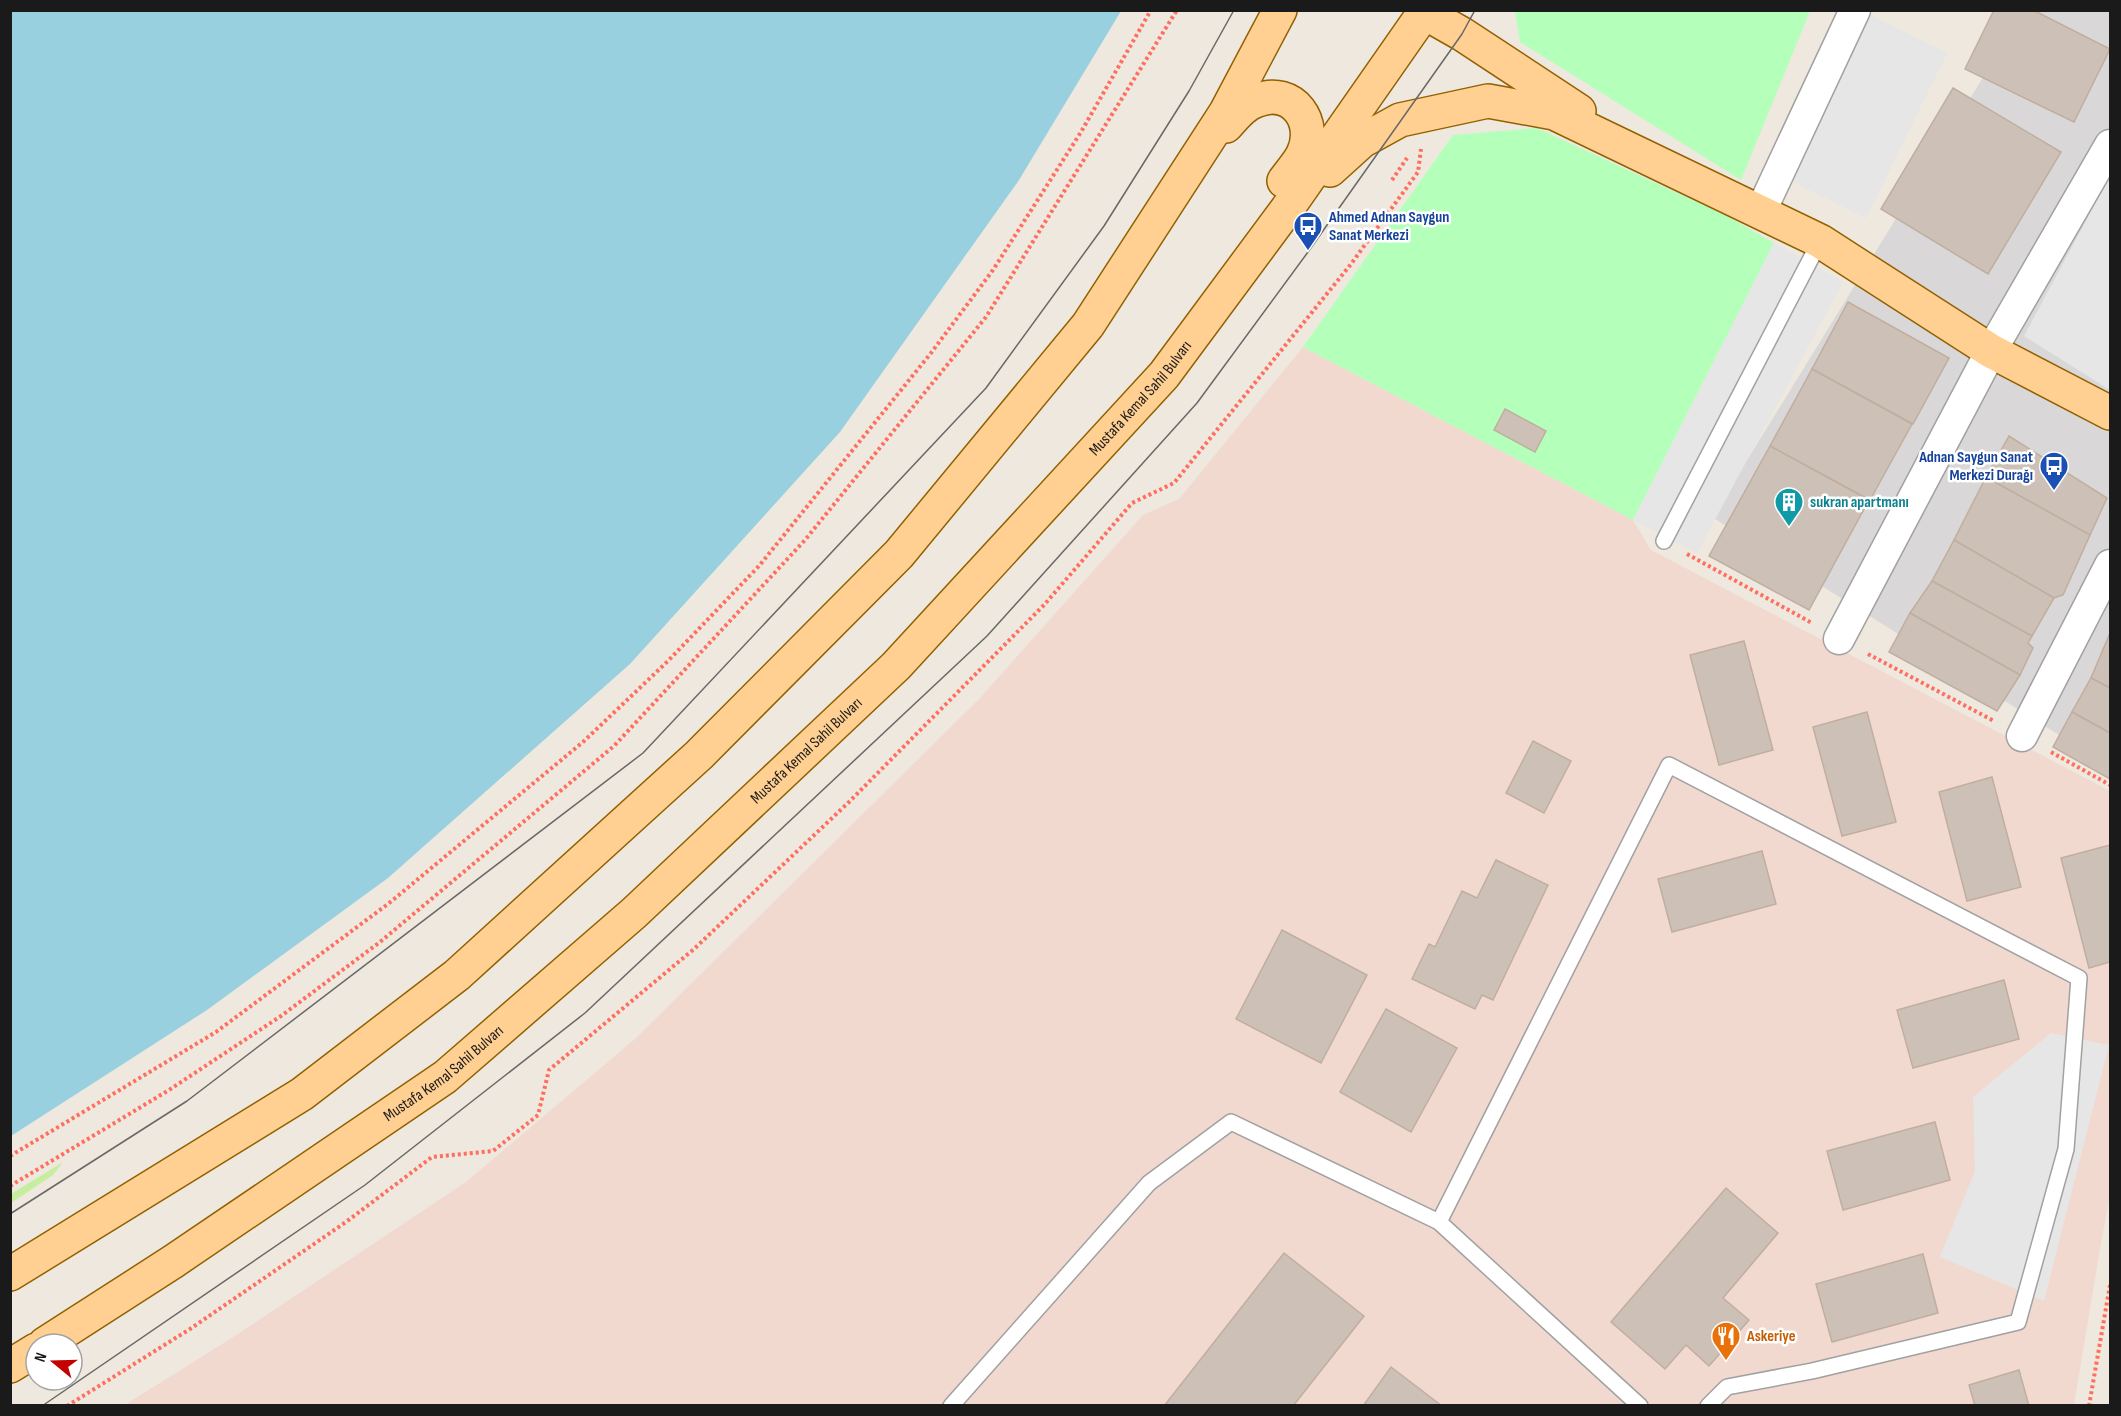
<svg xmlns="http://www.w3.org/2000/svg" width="2121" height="1416" font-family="'Sofia Sans Condensed',sans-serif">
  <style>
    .residential { fill: #d9d7d7 }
    .military { fill: #f2d9cf }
    .grass { fill: #c5ee9e }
    .park { fill: #b4ffba }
    .parking { fill: #e6e6e6 }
    .water { fill: #99d0e0 }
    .building { fill: #cdc1b7; stroke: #c0ae9f; stroke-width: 1.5 }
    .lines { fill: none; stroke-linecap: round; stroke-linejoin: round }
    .lane-casing { stroke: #a1a1a1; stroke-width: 18 }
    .street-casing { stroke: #a1a1a1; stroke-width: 33 }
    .primary-casing { stroke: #916100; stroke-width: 36 }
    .path { stroke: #ff6e5e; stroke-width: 4; stroke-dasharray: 3 3; stroke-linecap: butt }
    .lane { stroke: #fff; stroke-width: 15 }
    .street { stroke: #fff; stroke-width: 30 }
    .primary { stroke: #ffd092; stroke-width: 33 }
    .tram { stroke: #686868; stroke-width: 1.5 }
    .labels { text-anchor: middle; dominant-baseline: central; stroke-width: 5; stroke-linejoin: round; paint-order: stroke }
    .transit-label { font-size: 16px; font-weight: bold; fill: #164399; stroke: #fff; text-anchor: start }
    .street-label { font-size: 16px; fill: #1a1a1a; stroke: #fff }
    .culture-label { font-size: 16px; font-weight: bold; fill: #0d838f; stroke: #fff; text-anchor: start }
    .food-label { font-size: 16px; font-weight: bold; fill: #c56008; stroke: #fff; text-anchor: start }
  </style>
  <rect width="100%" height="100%" fill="#eee8de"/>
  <!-- residential -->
  <path class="residential" d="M2024 11H2110V767L1712 517Z"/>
  <!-- military -->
  <path class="military" d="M1303 347 1633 520 1651 550 2110 791V1197L2101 1243 2074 1405 123 1406 238 1334 466 1182 636 1038 980 698 1143 515 1179 499Z"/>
  <!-- grass -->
  <path class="grass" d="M63 1162 53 1175 11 1203V1194Z"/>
  <!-- park -->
  <g class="park">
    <path d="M1515 11V10L1810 11 1741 180 1520 42Z"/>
    <path d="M1537 128 1727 216 1774 243 1633 520 1303 347 1453 135Z"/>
  </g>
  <!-- parking -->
  <g class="parking">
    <path d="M1868 14 1947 53 1866 218 1787 179Z"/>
    <path d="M2110 176V390L2024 336Z"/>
    <path d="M1774 243 1843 282 1697 553 1633 520Z"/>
    <path d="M2051 1033 2109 1045 2044 1301 1940 1257 1975 1171 1973 1097Z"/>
  </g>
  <!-- water -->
  <path class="water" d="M11 10 1121 11 1019 180 840 432 630 664 388 878 207 1010 11 1136Z"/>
  <!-- building -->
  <g class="building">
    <path d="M1994 10H2033L2110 49 2074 122 1965 69Z"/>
    <path d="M1953 88 2061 152 1988 274 1881 209Z"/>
    <path d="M1848 302 1949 358 1913 424 1812 369Z"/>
    <path d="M1812 369 1912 424 1870 500 1770 446Z"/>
    <path d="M1505 409 1546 431 1535 452 1494 430Z"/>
    <path d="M2009 436 2107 498 2090 535 1986 477Z"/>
    <path d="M1770 446 1869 500 1809 610 1709 556Z"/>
    <path d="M1986 477 2090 535 2063 595 2054 598 1954 540Z"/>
    <path d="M1954 540 2054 598 2032 636 1932 581Z"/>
    <path d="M1932 581 2032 636 2028 643 2033 648 2020 675 1910 613Z"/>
    <path d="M1910 613 2020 675 1997 711 1889 652Z"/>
    <path d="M2110 633V688L2091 678Z"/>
    <path d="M1744 641 1773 750 1719 765 1690 655Z"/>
    <path d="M2091 678 2110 688V733L2072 712Z"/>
    <path d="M1867 712 1896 822 1842 836 1813 727Z"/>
    <path d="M2072 712 2110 733V779L2053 747Z"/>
    <path d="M1533 741 1571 761 1544 813 1506 793Z"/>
    <path d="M1992 777 2021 887 1967 901 1939 792Z"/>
    <path d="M2110 845V962L2089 968 2061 858Z"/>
    <path d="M1762 851 1776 904 1672 932 1658 879Z"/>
    <path d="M1496 860 1548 885 1493 1000 1482 995 1475 1009 1412 979 1429 944 1435 947 1462 891 1477 898Z"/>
    <path d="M1282 930 1367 975 1321 1063 1236 1019Z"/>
    <path d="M2004 980 2019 1039 1913 1068 1897 1010Z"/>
    <path d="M1386 1009 1457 1048 1411 1132 1340 1092Z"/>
    <path d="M1935 1122 1950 1180 1843 1210 1827 1151Z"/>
    <path d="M1726 1188 1778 1233 1723 1298 1749 1320 1709 1366 1686 1345 1665 1369 1611 1322Z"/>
    <path d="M1284 1253 1364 1316 1293 1406H1164Z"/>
    <path d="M1923 1254 1938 1313 1832 1342 1816 1284Z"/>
    <path d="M1391 1367 1442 1406H1363Z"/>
    <path d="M2019 1370 2029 1406H1975L1969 1385Z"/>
  </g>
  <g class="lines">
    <!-- lane casing -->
    <g class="lane-casing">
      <g id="lane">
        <path d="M1664 541 1820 241"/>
        <path d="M1439 1222 1669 765 2079 978 2066 1149 2018 1322 1812 1371 1727 1387 1708 1406"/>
        <path d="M951 1406 1149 1183 1231 1122 1439 1222 1640 1406"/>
      </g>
    </g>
    <!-- street casing -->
    <g class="street-casing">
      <g id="street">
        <path d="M1760 213 1855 10"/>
        <path d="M1839 639 1991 351 2110 145"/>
        <path d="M2022 736 2110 565"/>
      </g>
    </g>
    <!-- primary casing -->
    <g class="primary-casing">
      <g id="primary">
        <path d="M1423 10 1425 13 1462 34 1579 111"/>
        <path d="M1226 126C1235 116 1244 104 1258 100 1293 87 1318 122 1303 154 1299 163 1290 172 1284 181"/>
        <path d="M1330 170 1362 141 1400 120 1488 101 1554 113 1820 241 1991 351 2110 413"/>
        <path d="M10 1274 302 1094 457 975 699 755 899 554 1088 325 1226 112 1280 10"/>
        <path id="s1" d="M45 1344 174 1261 445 1077 634 913 896 666 1164 375 1287 209 1426 10"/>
        <path d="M10 1366 36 1350"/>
      </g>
    </g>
    <!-- path -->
    <g class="path">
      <path d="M1392 180 1407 158"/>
      <path d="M1687 554 1812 623"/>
      <path d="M1868 654 1994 721"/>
      <path d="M2051 752 2110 785"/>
      <path d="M10 1156 216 1032 388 904 583 742 668 661 759 566 931 353 993 270 1081 132 1151 10"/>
      <path d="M10 1186 169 1090 281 1016 380 942 614 746 805 540 986 317 1177 10"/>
      <path d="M67 1406 190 1329 346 1222 432 1157 493 1151 538 1115 549 1070 694 949 849 802 1044 605 1132 503 1174 483 1351 264 1418 172 1421 149"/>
      <path d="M2089 1406 2110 1285"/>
    </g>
    <!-- lane -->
    <use href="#lane" class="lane"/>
    <!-- street -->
    <use href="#street" class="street"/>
    <!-- primary -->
    <use href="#primary" class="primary"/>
    <!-- tram -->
    <g class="tram">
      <path d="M10 1214 187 1101 643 753 986 388 1104 226 1189 91 1234 10"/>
      <path d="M42 1406 365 1185 585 1013 987 636 1197 403 1308 252 1462 34 1475 10"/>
    </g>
  </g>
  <!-- icons -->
  <defs>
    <g id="bus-pin" transform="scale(1.5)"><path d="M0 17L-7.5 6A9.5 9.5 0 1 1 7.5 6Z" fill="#1a4fb4" stroke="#fff"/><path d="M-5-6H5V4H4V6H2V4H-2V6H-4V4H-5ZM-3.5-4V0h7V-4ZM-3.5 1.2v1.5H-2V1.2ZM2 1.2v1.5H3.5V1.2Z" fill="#fff"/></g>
    <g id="building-pin" transform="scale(1.5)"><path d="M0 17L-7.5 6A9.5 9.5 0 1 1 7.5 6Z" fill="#0f9aa8" stroke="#fff"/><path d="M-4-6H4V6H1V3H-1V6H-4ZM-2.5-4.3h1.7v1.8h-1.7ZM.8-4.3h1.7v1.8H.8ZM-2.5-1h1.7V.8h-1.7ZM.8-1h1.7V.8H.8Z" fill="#fff"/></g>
    <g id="restaurant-pin" transform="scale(1.5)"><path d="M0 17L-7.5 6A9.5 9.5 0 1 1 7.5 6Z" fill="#e8710a" stroke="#fff"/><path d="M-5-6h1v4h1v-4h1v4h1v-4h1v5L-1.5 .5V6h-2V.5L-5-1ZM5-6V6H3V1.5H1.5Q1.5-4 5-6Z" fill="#fff"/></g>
  </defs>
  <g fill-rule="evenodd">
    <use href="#bus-pin" x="1308" y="226"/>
    <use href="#bus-pin" x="2054" y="466"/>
    <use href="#building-pin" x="1789" y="502"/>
    <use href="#restaurant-pin" x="1726" y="1336"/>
  </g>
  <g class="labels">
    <!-- transit labels -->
    <g class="transit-label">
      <text x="1329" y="217">Ahmed Adnan Saygun<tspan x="1329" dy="18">Sanat Merkezi</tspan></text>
      <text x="2033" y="457" text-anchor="end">Adnan Saygun Sanat<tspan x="2033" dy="18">Merkezi Durağı</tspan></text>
    </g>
    <!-- street labels -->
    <g class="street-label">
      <text stroke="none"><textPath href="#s1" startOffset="1454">Mustafa Kemal Sahil Bulvarı</textPath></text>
      <text stroke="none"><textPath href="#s1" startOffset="968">Mustafa Kemal Sahil Bulvarı</textPath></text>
      <text stroke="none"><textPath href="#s1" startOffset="482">Mustafa Kemal Sahil Bulvarı</textPath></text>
    </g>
    <!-- culture labels -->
    <g class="culture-label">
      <text x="1810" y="502">sukran apartmanı</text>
    </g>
    <!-- food labels -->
    <g class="food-label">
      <text x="1747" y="1336">Askeriye</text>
    </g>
  </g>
  <!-- border -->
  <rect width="2121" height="1416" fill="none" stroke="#1a1a1a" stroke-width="24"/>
  <!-- north arrow -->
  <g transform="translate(54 1362) rotate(289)"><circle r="28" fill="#ffffff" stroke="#a3a3a3" stroke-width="1.5"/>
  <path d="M0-4.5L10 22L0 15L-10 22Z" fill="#c50000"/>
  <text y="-9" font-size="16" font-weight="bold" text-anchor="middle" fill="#1a1a1a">N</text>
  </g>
</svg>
